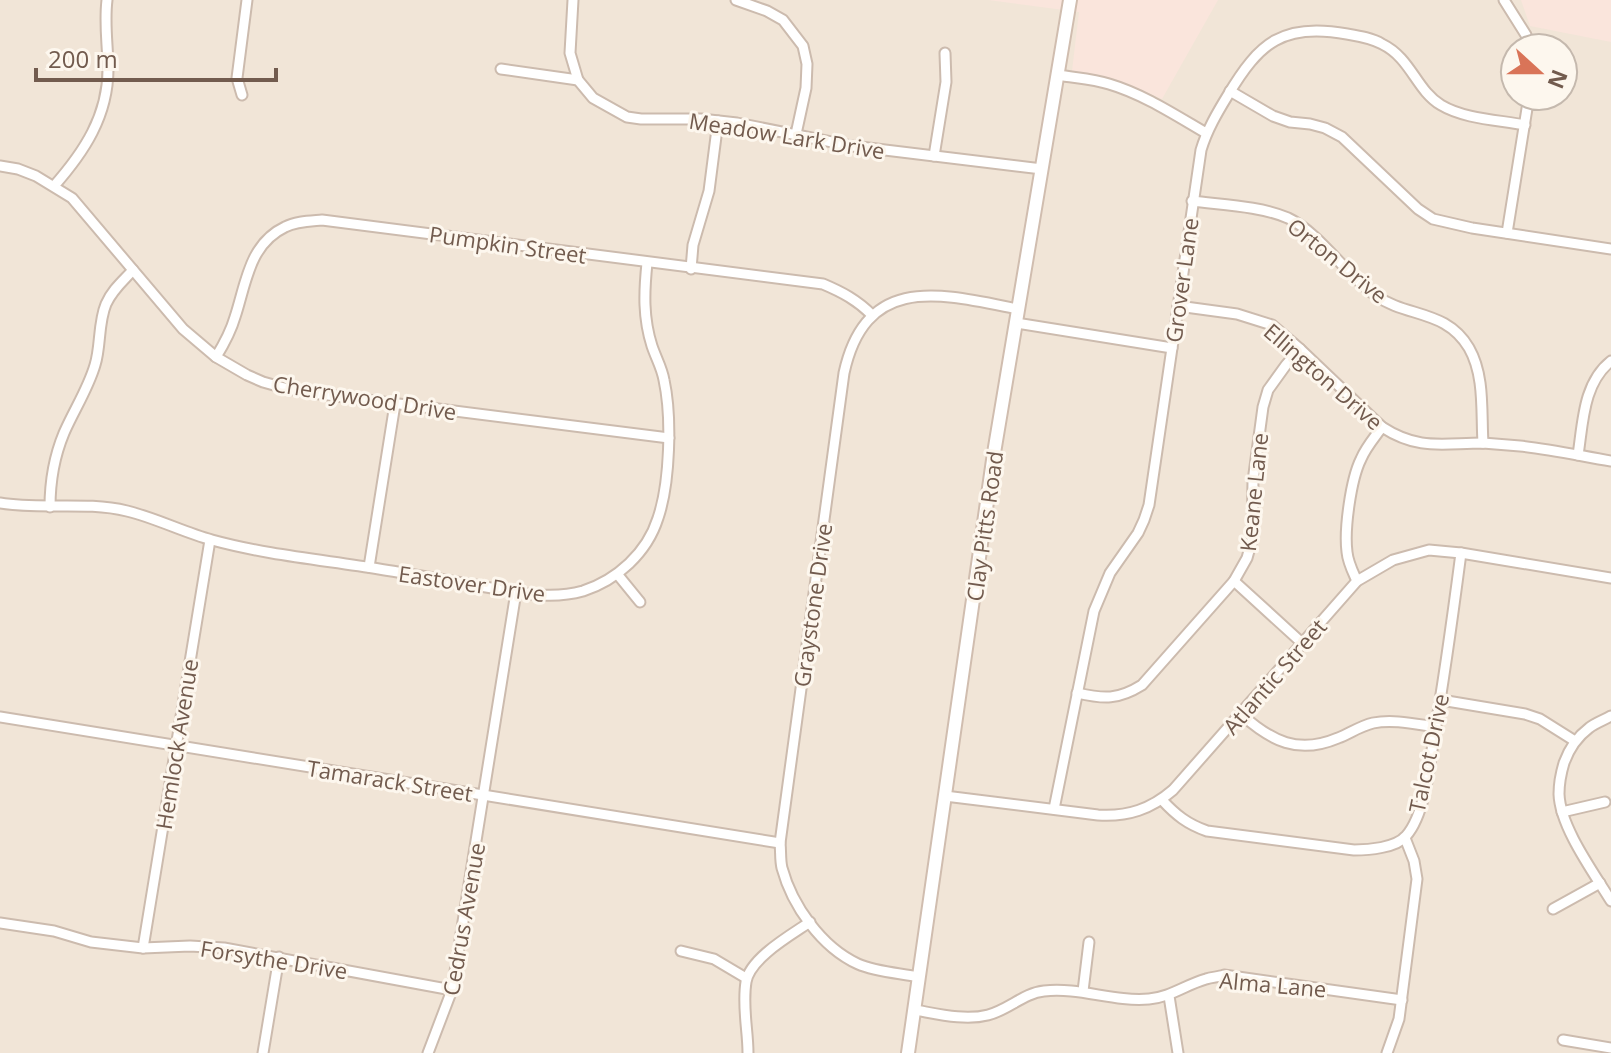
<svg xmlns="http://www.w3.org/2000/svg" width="1611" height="1053" font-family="'Open Sans',sans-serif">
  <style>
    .residential { fill: #f1e5d7; fill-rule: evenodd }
    .commercial { fill: #fae5dc }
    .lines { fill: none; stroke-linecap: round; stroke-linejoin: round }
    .street-casing { stroke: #ccbbae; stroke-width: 13 }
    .secondary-casing { stroke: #d0bdaf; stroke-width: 16 }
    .street { stroke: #fff; stroke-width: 9 }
    .secondary { stroke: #fff; stroke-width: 12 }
    .labels { text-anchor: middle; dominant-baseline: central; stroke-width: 6; stroke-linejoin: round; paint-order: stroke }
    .street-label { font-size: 22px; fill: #725b4e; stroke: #fdf7ee }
  </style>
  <rect width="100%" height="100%" fill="#faf3e8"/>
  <!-- residential -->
  <path class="residential" d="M0 0H1611V1053H0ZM1515 48H1563V96H1515Z"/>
  <!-- commercial -->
  <g class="commercial">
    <path d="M988 0H1218L1162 99 1115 79 1072 71 1079 12Z"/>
    <path d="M1521 0H1611V42L1530 26Z"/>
  </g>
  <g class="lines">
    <!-- street casing -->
    <g class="street-casing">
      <g id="street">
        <path d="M573 0 570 53 578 80 593 98 627 117 641 119H701L737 123 852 146 1042 169"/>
        <path d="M736 0 767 11 783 20 803 46 807 64 806 88 796 134"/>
        <path d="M1504 0 1526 35 1531 48"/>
        <path d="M501 69 578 80"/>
        <path d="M1058 75C1075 78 1093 79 1109 84 1143 94 1175 115 1206 133"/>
        <path d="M1230 91 1273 116 1290 122 1310 124 1325 128 1342 137 1418 209 1433 219 1472 228 1611 249"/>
        <path d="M242 95 237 78 247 0"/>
        <path d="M934 156 946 82 945 53"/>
        <path d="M0 166 18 169 36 176 72 198 183 329 216 357 247 375 263 382 288 389 320 394 669 438"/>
        <path d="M54 186C84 152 108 116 108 69 108 46 104 24 107 0"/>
        <path d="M1192 201C1223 205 1260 206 1288 218 1320 233 1346 275 1375 295 1407 318 1446 309 1469 348 1485 376 1481 412 1483 443"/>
        <path d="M1507 233 1529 96"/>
        <path d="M691 269 693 245 709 191 718 121"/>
        <path d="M1178 306 1237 314 1272 325 1300 349 1382 427C1419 451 1443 443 1483 443 1495 444 1508 445 1520 446 1550 449 1581 456 1611 461"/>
        <path d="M1016 323 1172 348"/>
        <path d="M216 357C224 344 231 331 235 317 246 284 249 244 285 227 296 221 310 221 322 220L823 284C842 292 857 300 872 315"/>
        <path d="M1578 455C1583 423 1583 383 1611 361"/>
        <path d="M0 503C42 510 85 501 127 511 156 518 183 532 212 540 267 555 324 560 379 569 411 574 443 580 475 585 509 591 548 601 583 591 617 580 647 553 658 518 670 483 672 417 664 380 662 368 656 358 652 346 643 318 644 292 647 263"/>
        <path d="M50 507C50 481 54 457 64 433 74 410 88 389 95 365 101 346 98 323 106 304 112 290 123 281 133 270"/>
        <path d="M369 567 395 404"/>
        <path d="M618 575 640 602"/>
        <path d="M1234 581 1302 643"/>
        <path d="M1357 581C1353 572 1348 563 1347 552 1344 529 1351 479 1361 459 1366 447 1375 437 1382 427"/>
        <path d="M1077 693C1104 699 1118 700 1142 685L1234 581 1247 558 1252 540 1253 481 1263 407 1268 390 1286 365 1300 349"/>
        <path d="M1441 700 1525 714 1540 719 1575 741"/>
        <path d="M1241 714C1271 741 1298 755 1338 738 1349 734 1360 726 1373 723 1393 719 1415 724 1436 727"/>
        <path d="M1611 716C1604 720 1595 723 1589 728 1577 737 1569 749 1564 763 1561 773 1559 784 1559 794 1560 827 1594 873 1611 901"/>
        <path d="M0 717 780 843"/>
        <path d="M945 796 1098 815C1128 817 1151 809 1173 790L1357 581 1393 560 1429 550 1461 553 1611 578"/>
        <path d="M1162 800C1176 815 1187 824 1207 831L1354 850C1368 850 1396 848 1406 836 1425 815 1430 764 1434 736 1445 675 1453 614 1461 553"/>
        <path d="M1054 809 1094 611 1110 573 1138 533 1144 520 1149 505 1201 150C1207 130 1217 113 1228 95 1259 43 1283 22 1347 34 1359 36 1372 38 1382 44 1411 58 1416 90 1441 105 1464 119 1499 120 1525 125"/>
        <path d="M1562 812 1605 802"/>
        <path d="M1553 909 1600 883"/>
        <path d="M0 923 54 931 91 942 143 948 190 946 224 948 452 990"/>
        <path d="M143 948 210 540"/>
        <path d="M681 951 714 959 746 978"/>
        <path d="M919 977C899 973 876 972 858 964 821 947 792 905 782 868 780 860 781 851 780 843L844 373C866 272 942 294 1018 309"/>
        <path d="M1083 991 1089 942"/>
        <path d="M1169 996 1178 1053"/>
        <path d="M915 1010C938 1014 965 1021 988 1015 1008 1010 1024 993 1044 991 1080 987 1113 1002 1149 999 1171 997 1185 985 1206 979 1212 977 1219 977 1224 975L1402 1000"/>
        <path d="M1563 1040 1611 1048"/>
        <path d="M263 1053 279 957"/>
        <path d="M428 1053 452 990 516 592"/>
        <path d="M748 1053C748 1030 742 1006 746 982 750 958 791 935 810 922"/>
        <path d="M1387 1053 1399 1019 1417 879 1414 861 1405 838"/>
      </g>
    </g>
    <!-- secondary casing -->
    <g class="secondary-casing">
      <path id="secondary" d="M908 1053 994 453 1070 0"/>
    </g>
    <!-- street -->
    <use href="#street" class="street"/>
    <!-- secondary -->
    <use href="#secondary" class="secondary"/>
  </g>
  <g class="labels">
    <!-- street labels -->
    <g class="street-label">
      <text transform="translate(787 135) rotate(9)">Meadow Lark Drive</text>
      <text transform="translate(508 244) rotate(8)">Pumpkin Street</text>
      <text transform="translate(1338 260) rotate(39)">Orton Drive</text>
      <text transform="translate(1181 280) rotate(-82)">Grover Lane</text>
      <text transform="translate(1324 376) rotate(41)">Ellington Drive</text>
      <text transform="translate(365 397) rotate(9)">Cherrywood Drive</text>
      <text transform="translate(1253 492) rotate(-84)">Keane Lane</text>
      <text transform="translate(984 526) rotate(-82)">Clay Pitts Road</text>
      <text transform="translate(472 583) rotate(8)">Eastover Drive</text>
      <text transform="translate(812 605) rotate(-82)">Graystone Drive</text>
      <text transform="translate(1274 676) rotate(-49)">Atlantic Street</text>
      <text transform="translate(176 744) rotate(-81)">Hemlock Avenue</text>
      <text transform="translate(1428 753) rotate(-78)">Talcot Drive</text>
      <text transform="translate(390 780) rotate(9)">Tamarack Street</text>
      <text transform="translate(463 919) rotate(-80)">Cedrus Avenue</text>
      <text transform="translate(274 959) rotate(9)">Forsythe Drive</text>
      <text transform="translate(1273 984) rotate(5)">Alma Lane</text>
    </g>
  </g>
  <!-- north arrow -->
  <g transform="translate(1539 72) rotate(111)"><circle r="38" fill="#fdf7ee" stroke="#c5b9ae" stroke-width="2"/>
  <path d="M0-6L14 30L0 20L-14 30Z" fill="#d97458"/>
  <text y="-12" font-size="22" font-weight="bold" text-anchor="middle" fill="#725b4e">N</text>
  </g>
  <!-- scale -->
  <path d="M36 68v12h240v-12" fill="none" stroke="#725b4e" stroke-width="4"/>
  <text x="48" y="68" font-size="24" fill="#725b4e" stroke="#fdf7ee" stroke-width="6" paint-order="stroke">200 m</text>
</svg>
